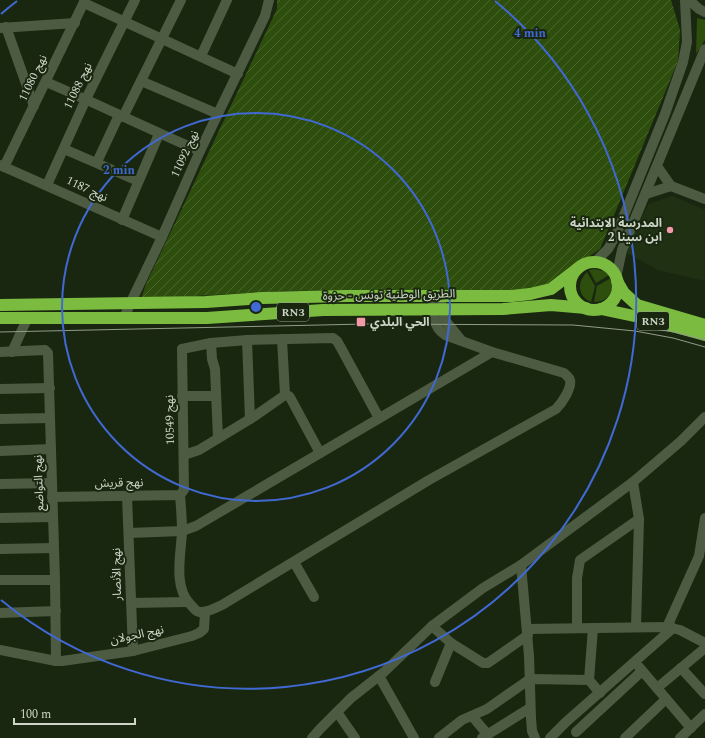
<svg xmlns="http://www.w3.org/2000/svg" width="705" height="738" font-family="Spectral,'Noto Sans Arabic',serif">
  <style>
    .built { fill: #203113 }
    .grass { fill: #2e4e0d }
    .garden { fill: url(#garden-furrows) }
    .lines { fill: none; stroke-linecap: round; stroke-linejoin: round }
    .street { stroke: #4c5b42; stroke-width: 10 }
    .secondary { stroke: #4c5b42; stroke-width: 10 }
    .highway { stroke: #7bbc40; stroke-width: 12 }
    .tram { stroke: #919b89; stroke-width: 1 }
    .ring { fill: none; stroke: #4069d4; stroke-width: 2 }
    .poi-dot { fill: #f39aaa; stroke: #1a2710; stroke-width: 1.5 }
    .labels { text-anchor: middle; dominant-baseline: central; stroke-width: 4; stroke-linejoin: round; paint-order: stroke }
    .shield { fill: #1a2710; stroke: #97a18f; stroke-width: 1 }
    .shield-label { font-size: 11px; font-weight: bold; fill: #ccd5c6 }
    .street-label { font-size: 12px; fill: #ccd5c6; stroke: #1a2710 }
    .poi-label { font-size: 12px; font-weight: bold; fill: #ccd5c6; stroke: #1a2710; text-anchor: end }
    .centre { fill: #4069d4; stroke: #1a2710; stroke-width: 2 }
    .ring-label { font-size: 12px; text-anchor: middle; font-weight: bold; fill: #4069d4; stroke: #1a2710; stroke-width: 4; stroke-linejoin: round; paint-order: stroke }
  </style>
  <defs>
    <pattern id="garden-furrows" width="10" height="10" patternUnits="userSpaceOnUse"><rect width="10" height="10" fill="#2e4e0d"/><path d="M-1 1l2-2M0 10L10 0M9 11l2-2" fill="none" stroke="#4b672f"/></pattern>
  </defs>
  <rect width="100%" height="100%" fill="#1a2710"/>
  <!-- built -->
  <path class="built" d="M672 196 705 210V281L658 270 623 251 649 204Z"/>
  <!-- grass -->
  <g class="grass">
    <path d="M697 18 705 20V40L696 54Z"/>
    <path d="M594 269 604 271 609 275 596 283 589 270Z"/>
    <path d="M587 272 595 286 591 302C577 296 577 282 587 272Z"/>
    <path d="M611 278C615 291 608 302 594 302L597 286Z"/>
  </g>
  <!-- garden -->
  <path class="garden" d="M277 0H671L680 30 678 61 600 249 539 290 522 292 407 290 283 291 141 299 146 284 277 9Z"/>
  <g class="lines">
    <!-- street -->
    <g class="street">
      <path d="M84 3 238 74"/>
      <path d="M6 27 34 106"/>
      <path d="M0 28 75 23"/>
      <path d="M201 56 227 0"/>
      <path d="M141 81 218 114"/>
      <path d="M46 82C98 104 148 129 200 151"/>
      <path d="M123 117 181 0"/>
      <path d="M64 149 138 181"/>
      <path d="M97 162 119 115"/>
      <path d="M0 165 162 237"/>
      <path d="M4 167 85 0"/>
      <path d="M47 185 86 99 135 0"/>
      <path d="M671 186 705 199"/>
      <path d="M646 194 671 186 657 166"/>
      <path d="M122 220 159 134"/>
      <path d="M441 302 444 319 461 340"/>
      <path d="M124 318 130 304 162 237 200 151 265 16 269 0"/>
      <path d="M282 339 285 395"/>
      <path d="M247 340 250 419"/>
      <path d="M211 343 212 359 215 369 218 438"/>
      <path d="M0 352 45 350 48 353 55 580 56 661"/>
      <path d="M12 352 27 319"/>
      <path d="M0 389 50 388"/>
      <path d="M182 396H215"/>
      <path d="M0 419 50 418"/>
      <path d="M0 451 51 449"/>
      <path d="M184 455 199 450 255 416 285 395 289 396 291 399 320 453"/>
      <path d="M633 482 639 519 636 627"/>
      <path d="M0 484 52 483"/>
      <path d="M180 495C181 507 182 520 182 532 181 554 173 586 190 604 193 607 195 611 199 612 207 613 215 608 222 605L429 480 556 409C562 403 572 388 570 380 569 377 566 375 564 373L492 352 445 335C432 326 432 311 432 296"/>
      <path d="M127 496 133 651"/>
      <path d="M52 497 180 495 184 490 182 349 211 343 247 340 333 338 337 341 341 348 379 418"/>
      <path d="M0 518 53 517"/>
      <path d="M129 533 182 531 196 526 492 352"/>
      <path d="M0 549 54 548"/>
      <path d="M294 562 314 597"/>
      <path d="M521 565 529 656 531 718 532 731 535 738"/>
      <path d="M0 580H55"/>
      <path d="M131 603 187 602"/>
      <path d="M0 613 56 611"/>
      <path d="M432 626 451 643 483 663H488L528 635"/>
      <path d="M667 627 699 556 705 518"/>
      <path d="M577 628V578L580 560 639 519"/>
      <path d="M527 629 667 627 680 630 705 643"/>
      <path d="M0 650 56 661H62L133 651 192 636 199 633 204 629 205 612"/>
      <path d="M639 667 691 728"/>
      <path d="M681 668 705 694"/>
      <path d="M379 676 414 738"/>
      <path d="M589 680 593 628"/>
      <path d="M435 682 451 643"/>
      <path d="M657 688 705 648"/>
      <path d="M337 712 355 738"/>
      <path d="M472 716 488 735"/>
      <path d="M576 732 642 671"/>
      <path d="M312 738 320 729 351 698 384 672 432 626 483 588 521 565 633 482 681 441 705 417"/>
      <path d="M439 738 462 720 487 709 530 679 589 680 600 693"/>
      <path d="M482 738 530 708"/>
      <path d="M550 738 566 722 673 628"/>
      <path d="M625 738 666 699"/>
      <path d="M680 738 705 714"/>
    </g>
    <!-- secondary -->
    <g class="secondary">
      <path d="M689 0 699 9 705 12"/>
      <path d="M595 262 608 249 616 235 665 114 683 62 687 42 685 0"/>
      <path d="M616 278 622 250 705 49"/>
    </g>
    <!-- highway -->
    <g class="highway">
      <circle cx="594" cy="286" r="24"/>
      <path d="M617 281 624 293 637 305 705 325"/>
      <path d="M0 305 206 302 262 298 346 296H512L530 294 551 289 577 269"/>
      <path d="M601 309 639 317 705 335"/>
      <path d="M0 318H207L323 310 503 309 551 305 586 308"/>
    </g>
    <!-- tram -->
    <g class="tram">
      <path d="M654 329 674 332 705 340"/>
      <path d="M0 332 366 324 573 325 635 331 673 338 705 347"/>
    </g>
  </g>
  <!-- distance rings -->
  <g class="ring">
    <circle cx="256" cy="307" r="194"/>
    <path d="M1 14A388 388 0 0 1 17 1M495 1A388 388 0 1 1 1 600"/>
  </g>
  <!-- markers -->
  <g class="poi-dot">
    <circle cx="670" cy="230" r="4"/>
    <rect x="356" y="317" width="10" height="10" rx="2"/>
  </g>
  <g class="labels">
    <!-- shield labels -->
    <g class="shield">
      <rect x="277" y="303" width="32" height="18" rx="3"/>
      <rect x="637" y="312" width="32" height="18" rx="3"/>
    </g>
    <g class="shield-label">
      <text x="293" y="312">RN3</text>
      <text x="653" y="321">RN3</text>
    </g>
    <!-- street labels -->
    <g class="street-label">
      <text transform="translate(33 78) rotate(-64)">نهج 11080</text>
      <text transform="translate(78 86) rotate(-64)">نهج 11088</text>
      <text transform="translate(185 154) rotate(-65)">نهج 11092</text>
      <text transform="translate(87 189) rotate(25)">نهج 1187</text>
      <text transform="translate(389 295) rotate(-1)">الطريق الوطنية تونس - حزوة</text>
      <text transform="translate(170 420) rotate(-91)">نهج 10549</text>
      <text transform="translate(39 483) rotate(-92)">نهج التواضع</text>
      <text transform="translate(119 483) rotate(-1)">نهج قريش</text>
      <text transform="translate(117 574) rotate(-91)">نهج الأنصار</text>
      <text transform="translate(137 635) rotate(-12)">نهج الجولان</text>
    </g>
    <!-- poi labels -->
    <g class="poi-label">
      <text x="662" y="223">المدرسة الابتدائية<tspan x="662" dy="14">ابن سينا 2</tspan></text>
      <text x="370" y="322" text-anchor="start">الحي البلدي</text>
    </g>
  </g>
  <circle cx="256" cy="307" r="6" class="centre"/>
  <g class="ring-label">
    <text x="530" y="37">4 min</text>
    <text x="119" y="174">2 min</text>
  </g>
  <!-- scale -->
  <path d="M14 718v6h121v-6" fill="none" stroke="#ccd5c6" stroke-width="2"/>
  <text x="20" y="718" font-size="12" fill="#ccd5c6" stroke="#1a2710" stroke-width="3" paint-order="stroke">100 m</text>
</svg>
